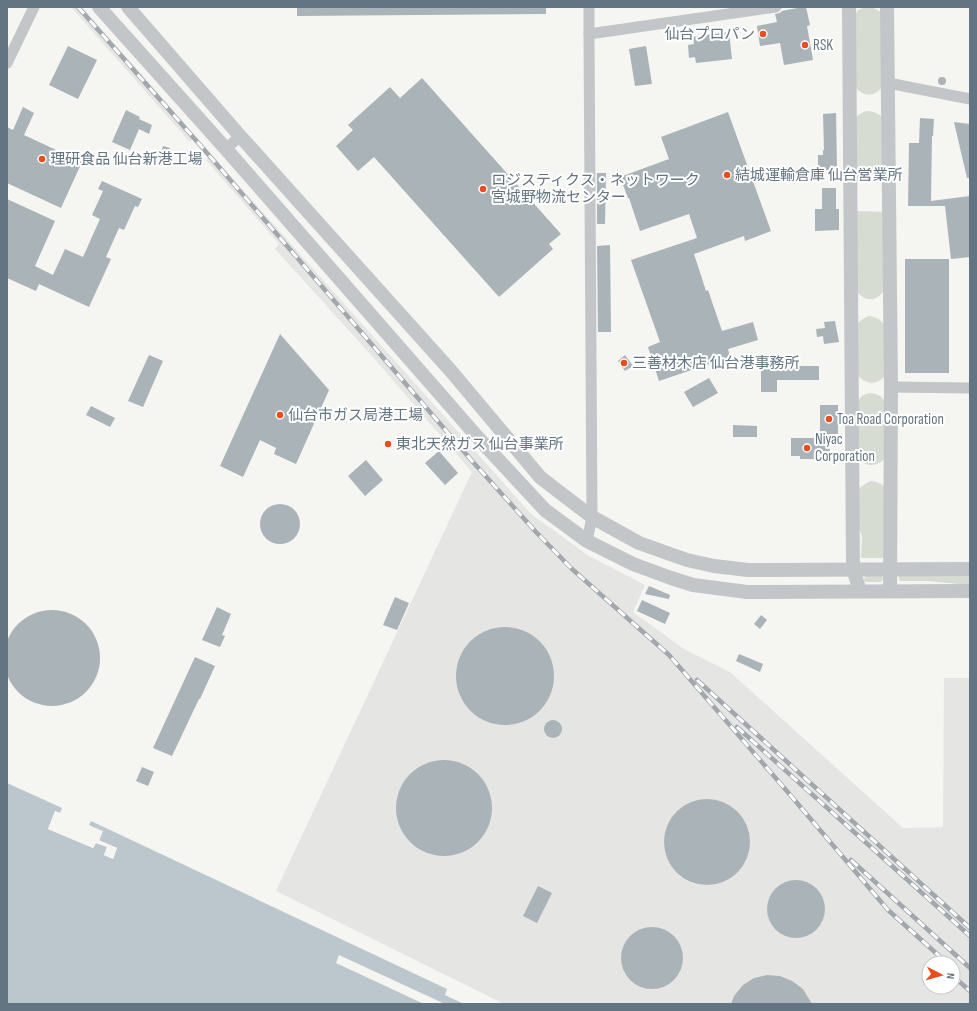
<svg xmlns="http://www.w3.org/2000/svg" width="977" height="1011" font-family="'Sofia Sans Condensed','Noto Sans JP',sans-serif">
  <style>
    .built { fill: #e5e6e4; fill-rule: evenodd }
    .green { fill: #d6dcd2 }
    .water { fill: #bbc7cc }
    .pier { fill: #f5f5f1 }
    .building { fill: #aab3b8 }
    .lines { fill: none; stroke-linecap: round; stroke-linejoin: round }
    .minor { stroke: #c2c6c9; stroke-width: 11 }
    .tertiary { stroke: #c2c6c9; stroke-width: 14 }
    .rail-casing { stroke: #a0a7ad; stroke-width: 4.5 }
    .rail { stroke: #fff; stroke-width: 3; stroke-dasharray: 9; stroke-linecap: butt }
    .poi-dot { fill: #e74e1f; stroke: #fff; stroke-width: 1.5 }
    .labels { text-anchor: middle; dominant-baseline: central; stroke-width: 4; stroke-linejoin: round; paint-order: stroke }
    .poi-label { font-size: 15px; fill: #637583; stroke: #fff; text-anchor: start }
  </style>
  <rect width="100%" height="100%" fill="#f5f5f1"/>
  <!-- built -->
  <g class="built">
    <path d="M71 7H82L172 109 195 136 190 142Z"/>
    <path d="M211 154 531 514 589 556 645 585 633 612 684 649 730 672 903 828 943 827 944 678H970V1004H504L276 891 472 472 372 356 275 249 279 244 206 160ZM929 963H953V987H929Z"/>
  </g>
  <!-- green -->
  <g class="green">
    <path d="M866 7C874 7 877 9 882 14V87C875 97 864 97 856 88L855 15 858 10Z"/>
    <path d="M869 111C875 112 879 114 883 118L886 179H854L855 119C859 114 863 111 869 111Z"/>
    <path d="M854 211 885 212V288C879 301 867 303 858 293Z"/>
    <path d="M869 316C877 317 882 320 885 327L884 377C875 386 863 384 857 373V324C861 320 864 318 869 316Z"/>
    <path d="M870 393C878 394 882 396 886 403L884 459C876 467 867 467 859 459L858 401C861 396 864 394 870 393Z"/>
    <path d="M871 481C877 482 880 483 885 487L888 558H861L862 536 857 522 859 489C863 485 866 483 871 481Z"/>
    <path d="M970 575V585L927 581H901C899 580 898 578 899 576Z"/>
    <path d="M866 576H882L883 579 881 582H867L864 581V579Z"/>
  </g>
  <!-- water -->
  <path class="water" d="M7 783 62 808 60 813 55 811 48 829 93 848 96 843 107 847 104 855 113 859 117 848 99 840 102 831 89 825 91 821 447 989 445 995 464 1004H7Z"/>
  <!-- pier -->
  <g class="pier">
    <path d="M55 811 62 814 60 815 56 814 50 828 92 846 94 841H97L100 832 88 827 87 825 103 831 99 841 117 848 113 859 104 855 107 847 96 843 93 848 48 829Z"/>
    <path d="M339 955 445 1004H424L336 963Z"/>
  </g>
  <!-- building -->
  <g class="building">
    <path d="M297 7H546V14L297 16Z"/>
    <path d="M802 7H806L810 25 807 26 813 60 784 65 780 43 760 46 757 26 777 22 775 14 780 13 782 11Z"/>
    <path d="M729 32 732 59 696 63 695 57 689 58 688 45 694 44 693 37Z"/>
    <path d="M68 46 97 60 78 99 49 85Z"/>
    <path d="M646 46 652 84 635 86 629 49Z"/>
    <circle cx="942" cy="81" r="4"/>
    <path d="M422 78 561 234 549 244 553 249 499 297 374 157 358 171 336 146 353 130 348 125 390 87 400 98Z"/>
    <path d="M23 107 34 113 24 135 82 162 61 208 7 183V127L13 130Z"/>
    <path d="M126 110 140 117 139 119 152 125 149 134 139 129 130 150 112 142Z"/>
    <path d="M728 112 771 231 745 241 744 236 694 254 706 291 708 290 722 331 753 322 758 340 728 349 730 357 659 381 648 347 660 342 631 260 697 238 689 214 640 231 629 198H628L620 177 669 159 661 137Z"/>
    <path d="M836 113 837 170H818V155H823V150H824L823 114Z"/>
    <path d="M920 118 934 119 933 136H932L931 201 970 196V257L951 259 945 206H908L909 143H919Z"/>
    <path d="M954 122 970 124V178H967Z"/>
    <path d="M163 146 170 148 169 156 161 153Z"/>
    <path d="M597 173H606L605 224H597Z"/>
    <path d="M102 181 142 199 138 207 135 206 124 230 119 228 106 257 111 259 89 307 39 284 36 291 7 278V199L55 221 35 266 53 275 65 249 83 257 100 219 92 215 103 191 98 189Z"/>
    <path d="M822 188H836V209H839V230L815 231V209H822Z"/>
    <path d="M610 245 611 332H598L597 246Z"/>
    <rect x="905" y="259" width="44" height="114"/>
    <path d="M835 321 839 342 824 344 823 336 817 337 816 329 825 328 824 322Z"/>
    <path d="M280 334 329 390 296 464 274 454 276 448 260 440 243 477 220 466Z"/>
    <path d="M149 355 163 361 143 407 128 401Z"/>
    <path d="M625 355 633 366 625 371 618 361Z"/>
    <path d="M789 366H819V380H777V392H761V368H788Z"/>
    <path d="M709 378 718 393 693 407 684 392Z"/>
    <path d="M820 405H838V434H829L830 456H821V459H800V456H791V438H820Z"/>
    <path d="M91 406 115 418 110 427 86 415Z"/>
    <path d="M733 425 757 426V437H733Z"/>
    <path d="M439 451 458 473 445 485 425 463Z"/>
    <path d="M366 460 383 480 365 496 348 476Z"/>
    <circle cx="280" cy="524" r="20"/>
    <path d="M649 586 670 595 669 599 645 594Z"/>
    <path d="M395 597 409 603 397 630 383 625Z"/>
    <path d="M642 600 670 613 665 624 637 611Z"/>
    <path d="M217 607 231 614 222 635 225 636 220 647 202 640Z"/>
    <circle cx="52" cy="658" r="48"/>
    <path d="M761 615 767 620 760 629 754 624Z"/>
    <circle cx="505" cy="676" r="49"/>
    <path d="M739 654 763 664 760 672 736 661Z"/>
    <path d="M195 657 215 666 200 699H199L172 756 153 748Z"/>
    <circle cx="553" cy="729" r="9"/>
    <circle cx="444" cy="808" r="48"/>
    <path d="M142 767 154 772 148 786 136 781Z"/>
    <circle cx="707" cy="842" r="43"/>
    <circle cx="796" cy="909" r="29"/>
    <path d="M538 886 552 893 537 923 523 916Z"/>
    <circle cx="652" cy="958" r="31"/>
    <path d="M767 975 780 976 792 981 803 989 812 1004H731L734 996 743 985 754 978Z"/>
  </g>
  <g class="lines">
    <!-- minor -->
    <g class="minor">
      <path d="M589 7V34"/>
      <path d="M7 63 34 7"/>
      <path d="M888 83 970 99"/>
      <path d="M226 149 240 136"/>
      <path d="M891 387 970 388"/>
      <path d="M587 541 592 517 589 34 776 7"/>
    </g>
    <!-- tertiary -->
    <g class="tertiary">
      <path d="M99 7 226 149 481 441 545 510 587 541 633 564 671 578 693 585 747 592 970 591"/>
      <path d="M128 7 240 136 451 371 540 477 554 488 592 517 639 543 687 560 714 566 748 570 970 569"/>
      <path d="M849 7 853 569 860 591"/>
      <path d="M887 7 891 387 890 591"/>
    </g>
    <!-- rail casing -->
    <g class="rail-casing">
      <g id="rail">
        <path d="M78 7 201 146 473 462 536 532 572 569 669 655 786 790 888 910 947 963"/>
        <path d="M697 680 970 928"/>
        <path d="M737 727 970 936"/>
        <path d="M851 860 970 968"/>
        <path d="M953 976 970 991"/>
      </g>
    </g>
    <!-- rail -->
    <use href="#rail" class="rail"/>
  </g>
  <!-- markers -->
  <g class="poi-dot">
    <circle cx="763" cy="34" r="4"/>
    <circle cx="805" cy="45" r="4"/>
    <circle cx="42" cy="159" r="4"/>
    <circle cx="727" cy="175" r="4"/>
    <circle cx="483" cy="189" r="4"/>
    <circle cx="624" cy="363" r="4"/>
    <circle cx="280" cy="415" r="4"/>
    <circle cx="829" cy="419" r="4"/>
    <circle cx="388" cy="444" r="4"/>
    <circle cx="807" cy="448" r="4"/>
  </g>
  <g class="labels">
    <!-- poi labels -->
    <g class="poi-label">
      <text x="755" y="34" text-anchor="end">仙台プロパン</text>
      <text x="813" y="45">RSK</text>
      <text x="50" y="159">理研食品 仙台新港工場</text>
      <text x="735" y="175">結城運輸倉庫 仙台営業所</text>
      <text x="491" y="180">ロジスティクス・ネットワーク<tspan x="491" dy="17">宮城野物流センター</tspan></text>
      <text x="632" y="363">三善材木店 仙台港事務所</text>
      <text x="288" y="415">仙台市ガス局港工場</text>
      <text x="837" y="419">Toa Road Corporation</text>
      <text x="815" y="439">Niyac<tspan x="815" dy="17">Corporation</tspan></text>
      <text x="396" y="444">東北天然ガス 仙台事業所</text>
    </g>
  </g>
  <!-- border -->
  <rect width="977" height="1011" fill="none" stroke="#637583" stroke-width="16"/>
  <!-- north arrow -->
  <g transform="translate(941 975) rotate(96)"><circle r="19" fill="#ffffff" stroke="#c1c8cd"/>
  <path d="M0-3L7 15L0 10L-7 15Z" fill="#e74e1f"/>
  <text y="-6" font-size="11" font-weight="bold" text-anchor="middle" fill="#637583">N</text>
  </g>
</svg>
